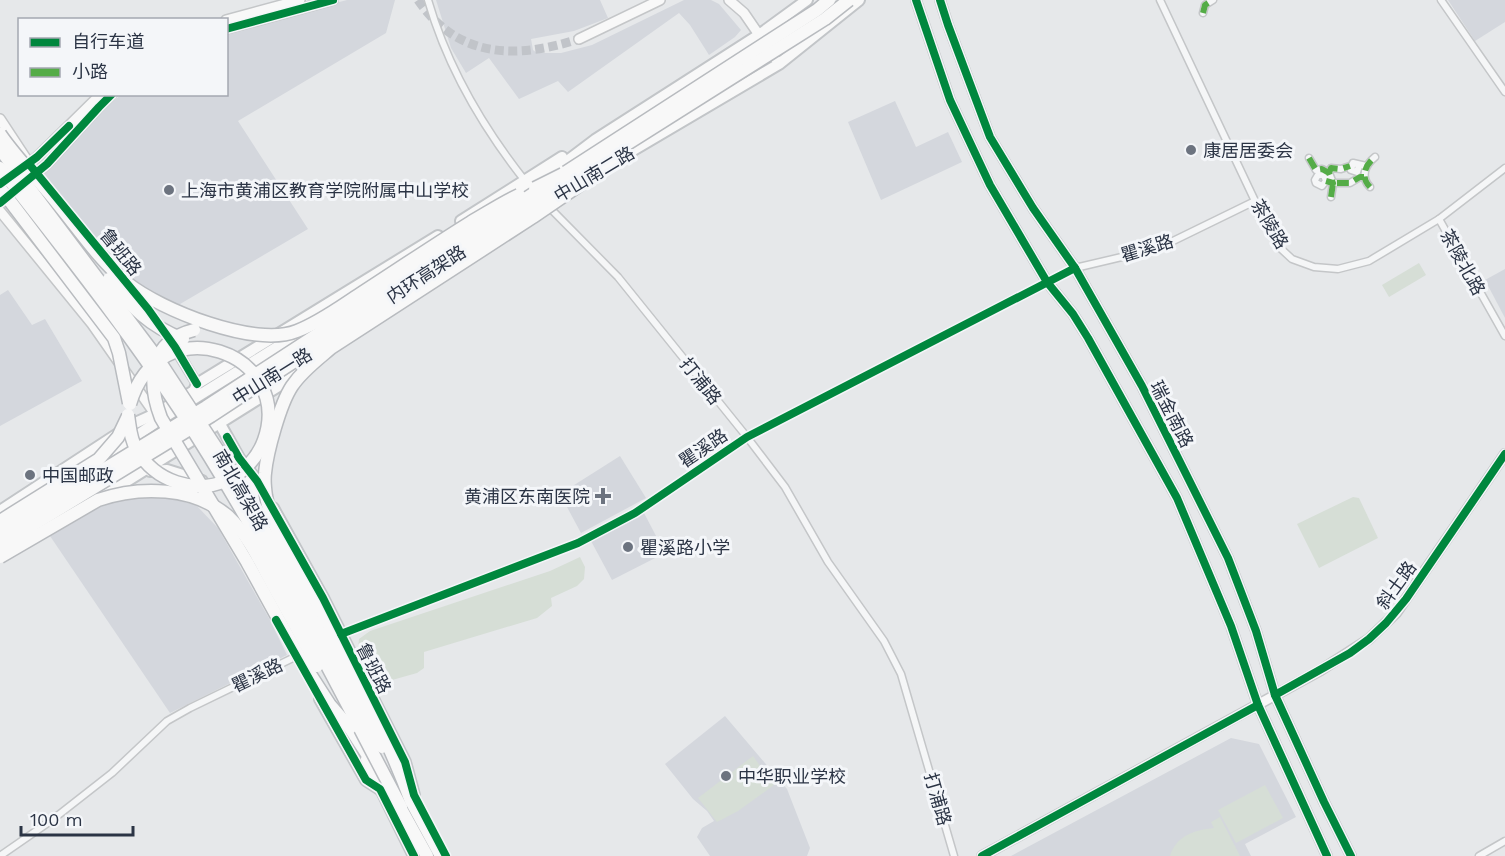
<svg xmlns="http://www.w3.org/2000/svg" width="1505" height="856" font-family="'Work Sans','Noto Sans SC',sans-serif">
  <style>
    .built { fill: #d4d7dd }
    .green { fill: #d6ded6 }
    .lines { fill: none; stroke-linecap: round; stroke-linejoin: round }
    .secondary-tunnel { stroke: #c1c4c9; stroke-width: 9; stroke-dasharray: 9 4.5; stroke-linecap: butt }
    .street-casing { stroke: #c4c6c8; stroke-width: 9 }
    .secondary-casing { stroke: #c4c6c8; stroke-width: 12 }
    .primary-casing { stroke: #c2c5c8; stroke-width: 14 }
    .highway-casing { stroke: #b8bbbf; stroke-width: 15 }
    .street { stroke: #f5f6f7; stroke-width: 6 }
    .secondary { stroke: #f8f8f8; stroke-width: 9 }
    .primary { stroke: #f8f8f8; stroke-width: 10 }
    .highway { stroke: #f8f8f8; stroke-width: 12 }
    .highway-bridge-casing { stroke: #b8bbbf; stroke-width: 15; stroke-linecap: butt }
    .highway-bridge { stroke: #f8f8f8; stroke-width: 12 }
    .quiet { stroke: #54ac47; stroke-width: 6; stroke-dasharray: 12 6; stroke-linecap: butt }
    .cycleway-casing { stroke: #f4f6f9; stroke-width: 11 }
    .cycleway { stroke: #00873e; stroke-width: 8 }
    .poi-dot { fill: #6c737f; stroke: #f4f6f9; stroke-width: 2 }
    .labels { text-anchor: middle; dominant-baseline: central; stroke-width: 6; stroke-linejoin: round; paint-order: stroke }
    .poi-label { font-size: 18px; fill: #2b3445; stroke: #f4f6f9; text-anchor: start }
    .street-label { font-size: 18px; fill: #2b3445; stroke: #f4f6f9 }
  </style>
  <rect width="100%" height="100%" fill="#e6e8ea"/>
  <!-- built -->
  <g class="built">
    <path d="M347 0H395L386 33 238 121 308 229 175 307 153 297 123 273 43 174 101 110 121 95 226 94 227 32Z"/>
    <path d="M436 0H600L608 18 574 31 531 39 533 50 537 53H561L592 45 684 0H711L719 4 741 30 735 37 709 55 690 25 679 13 568 92 558 81 519 99 489 58 466 73 451 48Z"/>
    <path d="M1448 0H1505V22L1475 41Z"/>
    <path d="M895 101 916 147 948 132 962 162 881 200 848 122Z"/>
    <path d="M1505 269V318L1485 280Z"/>
    <path d="M8 290 32 325 45 319 82 381 0 426V295Z"/>
    <path d="M620 456 646 498 581 533 560 494Z"/>
    <path d="M156 495 196 505 218 528 270 620 287 655 170 713 50 536 100 504 126 497Z"/>
    <path d="M644 513 665 553 612 580 591 541Z"/>
    <path d="M725 716 787 789 810 848 807 856H710L697 837 702 828 714 821 707 811 693 799 665 764Z"/>
    <path d="M1231 738 1259 744 1296 817 1245 844 1251 856H1011Z"/>
  </g>
  <!-- green -->
  <g class="green">
    <path d="M1419 263 1426 275 1389 297 1382 285Z"/>
    <path d="M1353 497 1359 498 1378 538 1319 568 1297 524Z"/>
    <path d="M580 557 585 567 584 579 577 586 551 598 552 606 537 618 424 652V668L417 673 385 682 382 679 375 680 358 648 359 639 370 631 550 571Z"/>
    <path d="M753 756 774 785 738 811 717 822 698 798Z"/>
    <path d="M1265 785 1283 818 1236 843 1218 810Z"/>
    <path d="M1220 817 1240 856H1170C1176 836 1194 830 1214 828L1211 822Z"/>
  </g>
  <g class="lines">
    <!-- secondary-tunnel -->
    <path class="secondary-tunnel" d="M418 0C458 59 517 59 579 39"/>
    <!-- street casing -->
    <g class="street-casing">
      <g id="street">
        <path d="M428 0C447 66 483 128 526 182"/>
        <path d="M1160 0 1255 201 1278 246 1292 259 1314 267 1338 269 1369 261 1439 219 1505 168"/>
        <path d="M1441 0 1505 92"/>
        <path d="M1203 13 1205 5 1213 0"/>
        <path d="M1309 158 1316 170 1322 169 1329 173 1333 183 1326 181 1322 186 1316 183 1315 180 1318 175H1324L1326 181"/>
        <path d="M1359 166 1357 172 1351 170 1353 163 1366 166"/>
        <path d="M1329 173 1331 168 1341 169 1350 166"/>
        <path d="M1370 187C1360 177 1365 165 1375 157"/>
        <path d="M1331 197 1333 183H1350L1360 177H1364"/>
        <path d="M547 205 618 277 747 437 785 487 828 562 884 641 901 674 954 856"/>
        <path d="M1439 219 1505 336"/>
        <path d="M340 634 578 543 635 513 747 437 1047 282 1075 268 1147 251 1171 242 1255 201"/>
        <path d="M0 856 52 820 112 773 167 721 190 708 299 655"/>
        <path d="M1479 856 1505 841"/>
      </g>
    </g>
    <!-- secondary casing -->
    <g class="secondary-casing">
      <g id="secondary">
        <path d="M729 0 744 13 779 64"/>
        <path d="M916 0 950 100 990 185 1047 282 1073 314 1088 338 1177 498 1231 626 1258 705 1327 856"/>
        <path d="M940 0 948 25 990 137 1033 208 1075 268 1142 386 1228 558 1256 631 1275 695 1324 802 1351 856"/>
        <path d="M226 20 300 0"/>
        <path d="M226 29 333 0"/>
        <path d="M579 39 660 0"/>
        <path d="M0 119 27 160"/>
        <path d="M24 167 37 157 101 94"/>
        <path d="M0 203 47 164 99 107 112 94"/>
        <path d="M0 211 92 324 155 414"/>
        <path d="M132 290 158 324"/>
        <path d="M175 348 197 384"/>
        <path d="M982 856 1321 670 1369 639 1396 613 1505 454"/>
      </g>
    </g>
    <!-- primary casing -->
    <g class="primary-casing">
      <g id="primary">
        <path d="M618 159 779 64 859 0"/>
        <path d="M512 200 550 174 595 140 759 35 807 0"/>
        <path d="M461 221 562 157"/>
        <path d="M216 417 239 458 257 481 265 495"/>
        <path d="M104 458 158 421 303 331"/>
        <path d="M242 466 249 487 272 531"/>
        <path d="M150 471 167 470 202 481"/>
        <path d="M103 496 301 372"/>
        <path d="M273 508 323 598 356 664"/>
        <path d="M0 511 133 424 155 414 194 391 197 384 438 236"/>
        <path d="M365 683 405 762 414 795"/>
        <path d="M320 699 366 780 380 789"/>
        <path d="M366 759 414 856"/>
      </g>
    </g>
    <!-- highway casing -->
    <g class="highway-casing">
      <g id="highway">
        <path d="M350 728 374 765"/>
        <path d="M396 800 427 856"/>
        <path d="M411 801 441 856"/>
      </g>
    </g>
    <!-- street -->
    <use href="#street" class="street"/>
    <!-- secondary -->
    <use href="#secondary" class="secondary"/>
    <!-- primary -->
    <use href="#primary" class="primary"/>
    <!-- highway -->
    <use href="#highway" class="highway"/>
    <!-- highway-bridge casing -->
    <g class="highway-bridge-casing">
      <g id="highway-bridge">
        <path d="M0 134C17 159 39 180 58 204 80 231 100 261 127 283 161 310 255 348 297 331 320 322 340 307 360 294 397 270 434 245 471 222 487 213 502 203 519 195"/>
        <path d="M0 149 158 359 219 452 254 511 382 747"/>
        <path d="M0 168C63 248 126 328 182 413 264 539 331 674 401 807"/>
        <path d="M566 172 817 10 829 0"/>
        <path d="M0 188 114 338 119 353 129 403"/>
        <path d="M535 188 563 174"/>
        <path d="M109 279C131 307 149 326 183 339"/>
        <path d="M194 330C149 341 147 381 161 418L247 562 301 660 330 705 350 728"/>
        <path d="M128 415C130 427 130 439 137 450 155 481 194 495 228 480 244 472 258 457 264 440 295 352 159 304 130 404"/>
        <path d="M0 521 99 459 118 437 128 416"/>
        <path d="M0 533 206 407 542 188"/>
        <path d="M0 545 211 416 570 180 825 19 849 0"/>
        <path d="M0 557 98 500C139 486 194 486 229 517 246 533 258 557 269 578 285 607 302 637 317 666"/>
        <path d="M411 801C386 735 355 673 321 611 304 579 272 532 266 496 265 489 264 480 265 473 267 452 280 404 292 386 302 371 317 360 331 348L533 217 625 154"/>
      </g>
    </g>
    <!-- highway-bridge -->
    <use href="#highway-bridge" class="highway-bridge"/>
    <!-- quiet -->
    <g class="quiet">
      <path d="M1203 13 1205 5 1213 0"/>
      <path d="M1309 158 1316 170 1322 169 1329 173 1333 183 1326 181"/>
      <path d="M1329 173 1331 168 1341 169 1350 166"/>
      <path d="M1370 187C1360 177 1365 165 1375 157"/>
      <path d="M1331 197 1333 183H1350L1360 177H1364"/>
    </g>
    <!-- cycleway casing -->
    <g class="cycleway-casing">
      <g id="cycleway">
        <path d="M916 0 950 100 990 185 1047 282 1073 314 1088 338 1177 498 1231 626 1258 705 1327 856"/>
        <path d="M940 0 948 25 990 137 1033 208 1075 268 1142 386 1228 558 1256 631 1275 695 1324 802 1351 856"/>
        <path d="M226 29 333 0"/>
        <path d="M29 164 148 309 175 347 197 384"/>
        <path d="M0 184 37 157 69 126"/>
        <path d="M0 203 47 164 99 107 112 94"/>
        <path d="M227 437 239 458 257 481 323 598 405 762 414 795 446 856"/>
        <path d="M276 620 366 780 380 789 414 856"/>
        <path d="M341 634 578 543 635 513 747 437 1075 268"/>
        <path d="M1275 695 1350 653 1369 639 1386 623 1406 599 1505 454"/>
        <path d="M982 856 1258 705"/>
      </g>
    </g>
    <!-- cycleway -->
    <use href="#cycleway" class="cycleway"/>
  </g>
  <!-- markers -->
  <g class="poi-dot">
    <circle cx="1191" cy="150" r="6"/>
    <circle cx="169" cy="190" r="6"/>
    <circle cx="30" cy="475" r="6"/>
    <path d="M600 487h6v6h6v6h-6v6h-6v-6h-6v-6h6z"/>
    <circle cx="628" cy="547" r="6"/>
    <circle cx="726" cy="776" r="6"/>
  </g>
  <g class="labels">
    <!-- poi labels -->
    <g class="poi-label">
      <text x="1203" y="150">康居居委会</text>
      <text x="181" y="190">上海市黄浦区教育学院附属中山学校</text>
      <text x="42" y="475">中国邮政</text>
      <text x="590" y="496" text-anchor="end">黄浦区东南医院</text>
      <text x="640" y="547">瞿溪路小学</text>
      <text x="738" y="776">中华职业学校</text>
    </g>
    <!-- street labels -->
    <g class="street-label">
      <text transform="translate(594 174) rotate(-31)">中山南二路</text>
      <text transform="translate(1270 224) rotate(59)">茶陵路</text>
      <text transform="translate(1147 248) rotate(-17)">瞿溪路</text>
      <text transform="translate(121 252) rotate(51)">鲁班路</text>
      <text transform="translate(1463 262) rotate(61)">茶陵北路</text>
      <text transform="translate(426 274) rotate(-33)">内环高架路</text>
      <text transform="translate(272 376) rotate(-32)">中山南一路</text>
      <text transform="translate(701 381) rotate(51)">打浦路</text>
      <text transform="translate(1172 414) rotate(63)">瑞金南路</text>
      <text transform="translate(703 448) rotate(-34)">瞿溪路</text>
      <text transform="translate(241 490) rotate(60)">南北高架路</text>
      <text transform="translate(1396 585) rotate(-54)">斜土路</text>
      <text transform="translate(374 668) rotate(63)">鲁班路</text>
      <text transform="translate(257 675) rotate(-26)">瞿溪路</text>
      <text transform="translate(938 799) rotate(74)">打浦路</text>
    </g>
  </g>
  <!-- legend -->
  <rect x="18" y="18" width="210" height="78" fill="#f4f6f9" stroke="#a4a8b1" stroke-width="1.5"/>
  <rect x="30" y="38" width="30" height="9" fill="#00873e" stroke="#a4a8b1" stroke-width="1.5"/>
  <text x="72" y="48" font-size="18" fill="#2b3445">自行车道</text>
  <rect x="30" y="68" width="30" height="9" fill="#54ac47" stroke="#a4a8b1" stroke-width="1.5"/>
  <text x="72" y="78" font-size="18" fill="#2b3445">小路</text>
  <!-- scale -->
  <path d="M21 826v9h112v-9" fill="none" stroke="#2b3445" stroke-width="3"/>
  <text x="30" y="826" font-size="18" fill="#2b3445" stroke="#f4f6f9" stroke-width="4.5" paint-order="stroke">100 m</text>
</svg>
